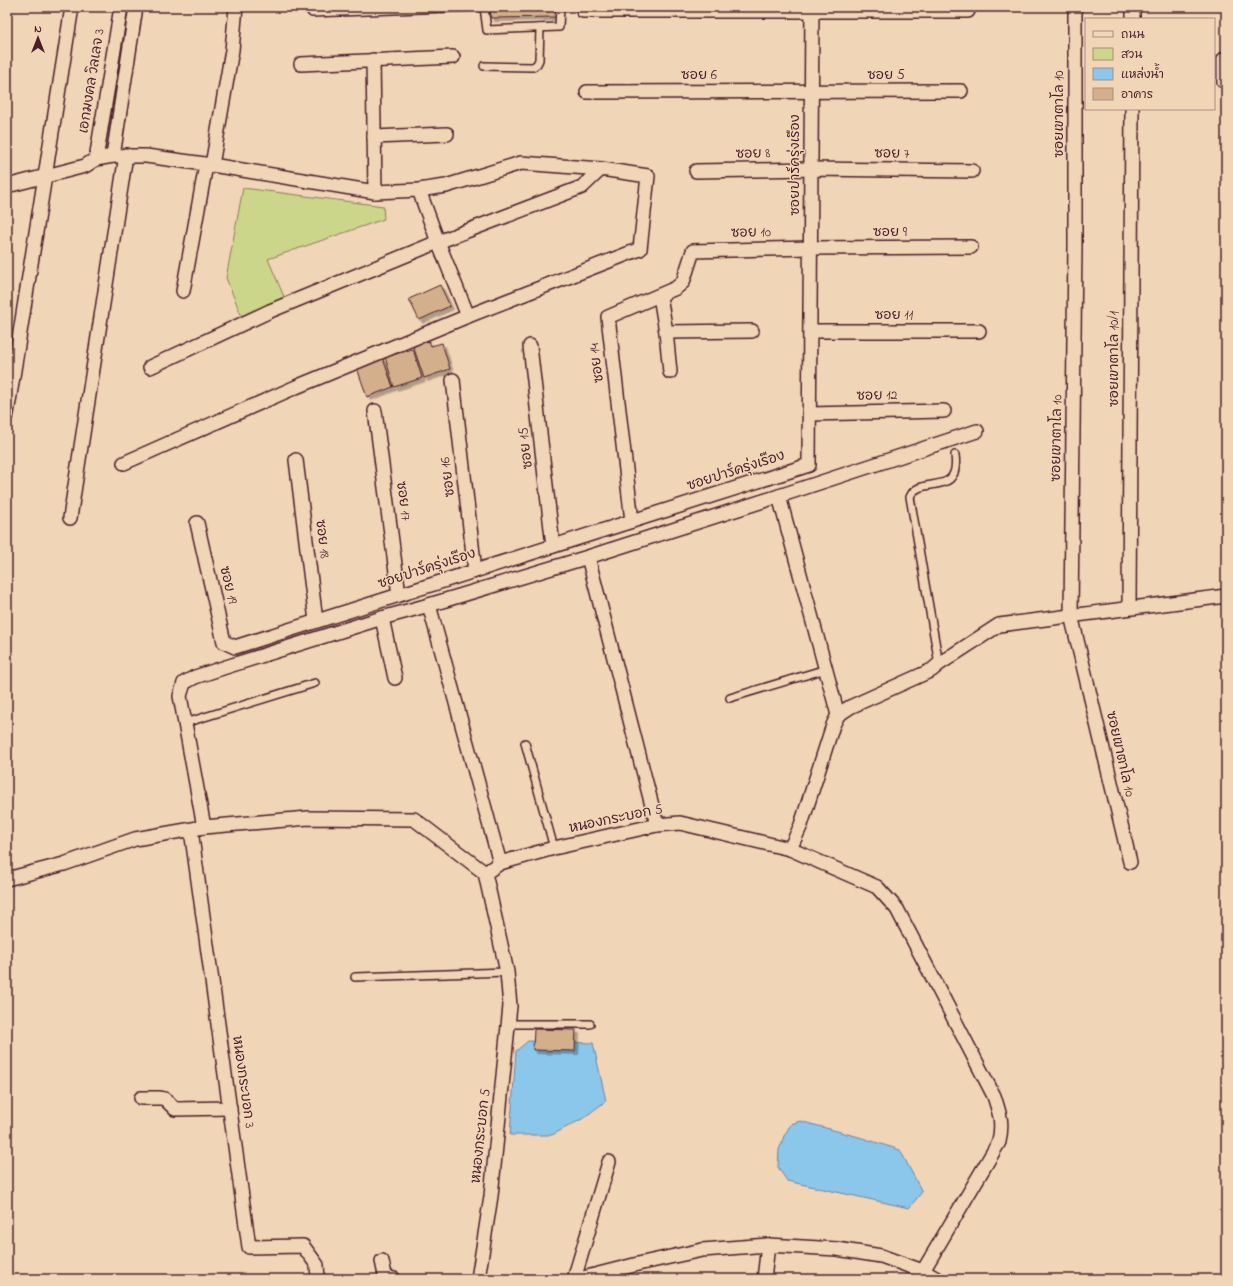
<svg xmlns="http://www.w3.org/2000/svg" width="1233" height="1286" font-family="'Indie Flower','Playpen Sans Thai',sans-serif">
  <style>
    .green { fill: #cbd68a; stroke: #8a7a5a }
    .water { fill: #8ac7eb; stroke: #70849e }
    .building { fill: #d4af8c; stroke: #4a1f2b; filter: url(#shadow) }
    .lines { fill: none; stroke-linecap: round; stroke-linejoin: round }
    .lane-casing { stroke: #4a1f2b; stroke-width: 10 }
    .street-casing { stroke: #4a1f2b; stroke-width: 16 }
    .lane { stroke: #f1d5b7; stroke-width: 7 }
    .street { stroke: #f1d5b7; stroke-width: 13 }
    .labels { text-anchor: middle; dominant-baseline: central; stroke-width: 3; stroke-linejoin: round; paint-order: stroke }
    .street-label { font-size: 14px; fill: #4a1f2b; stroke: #f1d5b7 }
  </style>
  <defs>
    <filter id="shadow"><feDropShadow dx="3.5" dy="3.5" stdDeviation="0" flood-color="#0004"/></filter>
  </defs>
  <rect width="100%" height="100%" fill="#f1d5b7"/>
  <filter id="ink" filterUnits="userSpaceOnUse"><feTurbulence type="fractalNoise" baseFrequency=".025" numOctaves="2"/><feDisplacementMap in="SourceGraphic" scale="8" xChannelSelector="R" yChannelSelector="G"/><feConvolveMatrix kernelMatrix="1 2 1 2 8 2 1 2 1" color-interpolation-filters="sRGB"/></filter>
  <g filter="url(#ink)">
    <!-- green -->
    <path class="green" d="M243 188 383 206 384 219 268 259 285 299 242 317 226 278Z"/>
    <!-- water -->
    <g class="water">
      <path d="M528 1041 593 1043 606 1101 582 1119 552 1135H510L516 1051Z"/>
      <path d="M800 1121 859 1137 900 1150 922 1192 909 1208 787 1181 778 1167 779 1150 784 1136 791 1124Z"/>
    </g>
    <!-- building -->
    <g class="building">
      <path d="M490 7H557V17L491 18Z"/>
      <path d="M440 285 450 306 419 320 409 299Z"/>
      <path d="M429 341 431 346 442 343 450 369 424 378 413 346Z"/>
      <path d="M413 349 422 378 394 387 385 357Z"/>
      <path d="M383 359 393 387 367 397 357 368Z"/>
      <path d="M534 1029 576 1030 575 1051 533 1050Z"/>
    </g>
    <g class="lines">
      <!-- lane casing -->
      <g class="lane-casing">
        <g id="lane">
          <path d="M307 7 312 13 477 7"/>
          <path d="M484 7 487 30 559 27 560 7"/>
          <path d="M484 66 533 67 537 64 539 60 540 28"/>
          <path d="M1221 83V58L1226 54"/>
          <path d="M939 664 910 497C919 474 961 499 955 455"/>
          <path d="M730 698 826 669"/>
          <path d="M185 723 315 683"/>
          <path d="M525 743 554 848"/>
          <path d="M355 977 507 972"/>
          <path d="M508 1024H590"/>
        </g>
      </g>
      <!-- street casing -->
      <g class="street-casing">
        <g id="street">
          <path d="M1075 7V246L1071 615 1130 862"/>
          <path d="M583 11H968"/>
          <path d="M1133 19V7"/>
          <path d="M373 60 375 192"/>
          <path d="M301 64 453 57"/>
          <path d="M587 92 961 91"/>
          <path d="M374 137 447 134"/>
          <path d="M113 156 136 7"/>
          <path d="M96 159 121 7"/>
          <path d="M212 165 232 50 236 7"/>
          <path d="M696 171 811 169 972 171"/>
          <path d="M7 186 85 166 96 159 113 156H146L212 165 375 192 419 190 446 186 521 163 601 169 648 176 640 249 468 316 296 387 124 463"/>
          <path d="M419 190 438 242 468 316"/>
          <path d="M183 291 206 165"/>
          <path d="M660 296 666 332 670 372"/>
          <path d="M810 331H979"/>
          <path d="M666 332 752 331"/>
          <path d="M530 346 553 546"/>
          <path d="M150 367 270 311 438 242 582 187 601 169"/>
          <path d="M453 380 475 571"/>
          <path d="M375 411 399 595"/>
          <path d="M7 414 72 7"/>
          <path d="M809 414 944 411"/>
          <path d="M296 460 316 621"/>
          <path d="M70 518 126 155"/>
          <path d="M632 521 608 317 676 288 683 282 693 251 810 248 971 247"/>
          <path d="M197 523 224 642 235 647 809 465 812 7"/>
          <path d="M588 557 657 825"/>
          <path d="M429 605 588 557 779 496"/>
          <path d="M1129 608 1132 109"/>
          <path d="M382 618 429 605 500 863"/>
          <path d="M838 715 779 496 977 431"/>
          <path d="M204 827 180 696 184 683 195 677 229 666 382 618 395 678"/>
          <path d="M191 830 249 1247 303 1246 317 1265 318 1279"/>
          <path d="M790 849 877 887 897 909 994 1096C1000 1115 1003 1122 999 1142L923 1271"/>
          <path d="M485 873 500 863 554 848 657 825 680 823 790 849 801 825 833 725 838 715 850 707 932 670 939 664 999 625 1226 596"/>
          <path d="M7 879 64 864 135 839 204 827 308 818 414 819 485 873"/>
          <path d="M141 1098H160L165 1099 175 1109 230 1108"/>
          <path d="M382 1261 385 1275 388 1278 394 1279"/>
          <path d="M478 1279 491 1196 510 1006 507 972 485 873"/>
          <path d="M574 1279 609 1162"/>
          <path d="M579 1279 638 1264 702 1250 768 1245 837 1249 881 1256 923 1271 937 1279"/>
          <path d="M764 1279 768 1245"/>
        </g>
      </g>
      <!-- lane -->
      <use href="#lane" class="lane"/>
      <!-- street -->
      <use href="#street" class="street"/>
    </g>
  </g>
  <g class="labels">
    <!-- street labels -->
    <g class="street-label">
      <text x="699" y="75">ซอย 6</text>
      <text x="886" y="75">ซอย 5</text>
      <text transform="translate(92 81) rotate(-81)">เอกมงคล วิลเลจ 3</text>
      <text transform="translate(1059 114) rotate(-90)">ซอยเขาตาโล 10</text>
      <text transform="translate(753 154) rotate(-1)">ซอย 8</text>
      <text transform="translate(892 154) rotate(1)">ซอย 7</text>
      <text transform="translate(795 165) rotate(-90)">ซอยปาร์ครุ่งเรือง</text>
      <text x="890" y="232">ซอย 9</text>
      <text transform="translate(751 233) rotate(-1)">ซอย 10</text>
      <text x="894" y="315">ซอย 11</text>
      <text transform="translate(1114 359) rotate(-90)">ซอยเขาตาโล 10/1</text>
      <text transform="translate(597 363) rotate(-97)">ซอย 14</text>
      <text transform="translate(877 396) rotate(-1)">ซอย 12</text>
      <text transform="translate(1057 438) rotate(-89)">ซอยเขาตาโล 10</text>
      <text transform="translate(526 448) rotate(-97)">ซอย 15</text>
      <text transform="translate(736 471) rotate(-18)">ซอยปาร์ครุ่งเรือง</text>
      <text transform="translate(448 477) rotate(-97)">ซอย 16</text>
      <text transform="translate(403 501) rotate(83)">ซอย 17</text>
      <text transform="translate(322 539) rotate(83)">ซอย 18</text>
      <text transform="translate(427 569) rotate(-18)">ซอยปาร์ครุ่งเรือง</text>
      <text transform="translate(228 585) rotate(77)">ซอย 19</text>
      <text transform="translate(1120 754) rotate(77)">ซอยเขาตาโล 10</text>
      <text transform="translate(616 819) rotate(-12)">หนองกระบอก 5</text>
      <text transform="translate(243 1082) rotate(82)">หนองกระบอก 3</text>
      <text transform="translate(481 1136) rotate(-84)">หนองกระบอก 5</text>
    </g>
  </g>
  <!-- margin -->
  <rect width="1233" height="1286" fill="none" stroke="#f1d5b7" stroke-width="24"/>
  <rect x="12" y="12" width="1209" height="1262" fill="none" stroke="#4a1f2b" stroke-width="1.5" filter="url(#ink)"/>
  <!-- legend -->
  <rect x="1085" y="18" width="130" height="92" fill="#f1d5b7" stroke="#ae8c7f"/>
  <rect x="1093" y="31" width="20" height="6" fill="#f1d5b7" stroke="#ae8c7f"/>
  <text x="1121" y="38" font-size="12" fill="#4a1f2b">ถนน</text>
  <rect x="1093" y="48" width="20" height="12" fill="#cbd68a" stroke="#ae8c7f"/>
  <text x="1121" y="58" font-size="12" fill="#4a1f2b">สวน</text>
  <rect x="1093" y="68" width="20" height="12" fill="#8ac7eb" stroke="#ae8c7f"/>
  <text x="1121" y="78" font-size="12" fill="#4a1f2b">แหล่งน้ำ</text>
  <rect x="1093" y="88" width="20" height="12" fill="#d4af8c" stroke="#ae8c7f"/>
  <text x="1121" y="98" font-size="12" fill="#4a1f2b">อาคาร</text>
  <!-- north arrow -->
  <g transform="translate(38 38)" stroke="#f1d5b7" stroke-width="3" paint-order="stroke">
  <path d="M0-3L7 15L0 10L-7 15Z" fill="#4a1f2b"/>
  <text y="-6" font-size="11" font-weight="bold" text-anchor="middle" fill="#4a1f2b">N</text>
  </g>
</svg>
